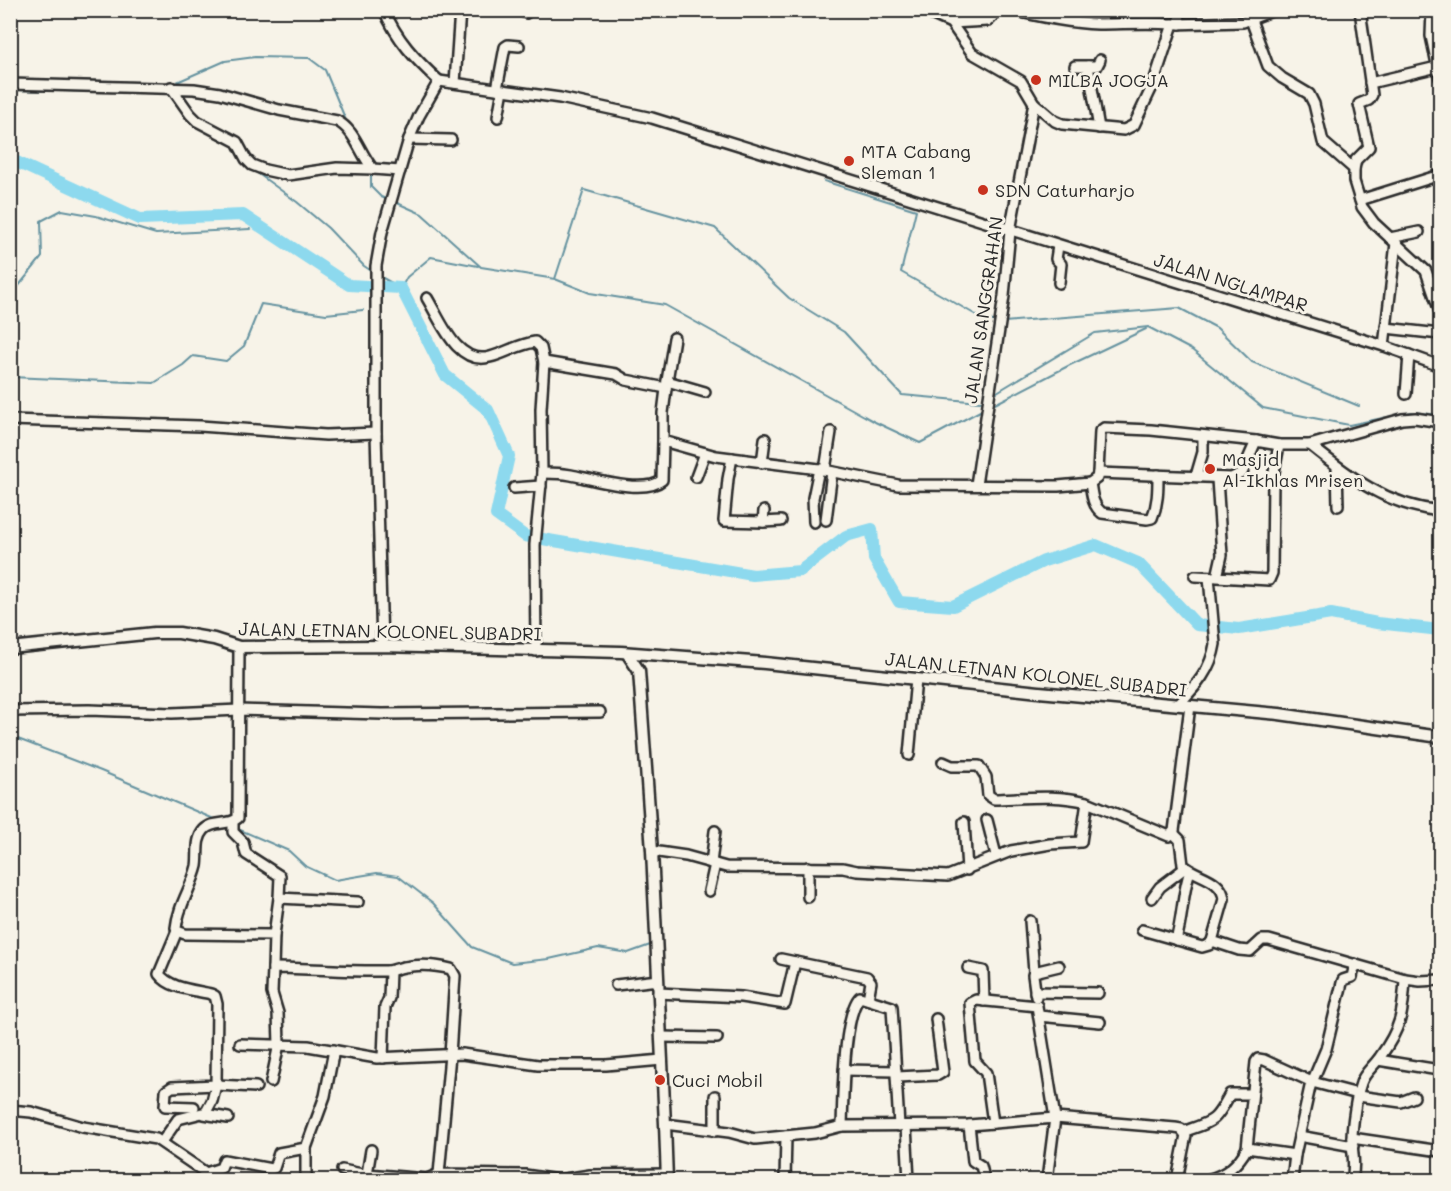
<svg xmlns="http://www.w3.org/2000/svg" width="1451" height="1191" font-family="Mali,sans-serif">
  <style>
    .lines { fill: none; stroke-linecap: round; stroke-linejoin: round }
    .stream { stroke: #6693a0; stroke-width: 2 }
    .river { stroke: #8dd9ee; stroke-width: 12 }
    .minor-casing { stroke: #2b2b2b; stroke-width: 14 }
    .major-casing { stroke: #2b2b2b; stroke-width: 15 }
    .minor { stroke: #f7f3e8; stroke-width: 9 }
    .major { stroke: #f7f3e8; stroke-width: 10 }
    .poi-dot { fill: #c8321e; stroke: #f7f3e8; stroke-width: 2 }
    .labels { text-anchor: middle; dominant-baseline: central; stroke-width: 6; stroke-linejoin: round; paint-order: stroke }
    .poi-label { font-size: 18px; fill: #2b2b2b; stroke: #f7f3e8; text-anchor: start }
    .street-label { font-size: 18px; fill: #2b2b2b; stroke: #f7f3e8 }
  </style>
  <rect width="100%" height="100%" fill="#f7f3e8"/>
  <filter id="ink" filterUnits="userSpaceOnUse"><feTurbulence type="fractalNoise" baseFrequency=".0167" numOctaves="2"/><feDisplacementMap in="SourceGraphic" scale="12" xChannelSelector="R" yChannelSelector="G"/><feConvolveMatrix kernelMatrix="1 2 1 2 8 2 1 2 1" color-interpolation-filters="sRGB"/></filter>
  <g filter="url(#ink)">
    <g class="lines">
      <!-- stream -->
      <g class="stream">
        <path d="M174 86 177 82 225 61 255 57 309 58 325 70 347 123"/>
        <path d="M10 90 168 93 186 115"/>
        <path d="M199 127 212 134"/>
        <path d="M231 142 239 155"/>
        <path d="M253 170 297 202 328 228 364 266 370 270"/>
        <path d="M369 172 371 175V187L381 197 389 200"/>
        <path d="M824 181 916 210 901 272 983 319 998 322"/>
        <path d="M395 202 422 214 481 267 555 279 584 190 715 228 789 298 844 332 902 395 980 402 985 399"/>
        <path d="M381 277 401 288 407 277 431 257 478 266"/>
        <path d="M555 279 590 293 665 305 875 422 920 443 982 410"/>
        <path d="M10 312 17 288 42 257 41 221 62 210 96 216 156 234 250 229"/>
        <path d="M1004 322 1179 308 1217 328 1252 362 1359 406"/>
        <path d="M10 377 154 383 183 365 193 356 226 361 244 346 261 304 326 314 363 310"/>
        <path d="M992 395 1095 333 1148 327 1192 350 1263 408 1349 425 1412 412 1440 415"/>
        <path d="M991 406 1070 365 1146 329"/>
        <path d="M10 736 101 771 214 819"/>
        <path d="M238 829 289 851 305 866 335 880 377 873 398 876 433 903 472 947 512 963 549 959 598 948 628 953 653 944"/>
      </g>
      <!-- river -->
      <g class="river">
        <path d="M10 159 140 219 243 215 349 285 401 288 445 375 488 410 509 456 496 515 525 536 753 575 800 571 846 536 872 529 874 559 899 602 953 606 1044 561 1096 545 1138 563 1197 625 1207 626"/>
        <path d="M1219 627 1239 629 1331 614 1377 623 1440 630"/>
      </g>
      <!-- minor casing -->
      <g class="minor-casing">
        <g id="minor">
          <path d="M384 10C397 40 415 59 439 81"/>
          <path d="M520 10 526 13"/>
          <path d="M922 10 951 23 972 53 1021 81 1034 103"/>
          <path d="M1011 10C1039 16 1069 23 1098 24 1123 24 1148 22 1173 24"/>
          <path d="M1179 10 1180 24"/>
          <path d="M1252 10 1251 20 1268 66 1282 78 1309 94 1314 104 1323 142 1354 169"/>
          <path d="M1360 10 1372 95 1369 100 1359 104 1369 147 1356 160 1354 169V181L1362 207 1374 223 1426 271 1440 312"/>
          <path d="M1432 10 1431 36 1440 78"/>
          <path d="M951 23 988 21 994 15 995 10"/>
          <path d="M1075 66H1088L1099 128"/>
          <path d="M1088 66H1097L1100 60"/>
          <path d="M439 81 560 98 652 118 1384 346 1440 366"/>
          <path d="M455 83 460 10"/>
          <path d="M1370 83 1437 67"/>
          <path d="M10 84 194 89 220 93 279 110 337 121C355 130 360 154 373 169L400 171"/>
          <path d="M171 87 190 114 197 121 237 142 246 159 252 165 265 170 288 175 337 168 373 169"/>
          <path d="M497 89 505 47 508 45 519 46"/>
          <path d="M498 117 503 90"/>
          <path d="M409 139 451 140"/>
          <path d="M1360 200 1440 175"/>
          <path d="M1390 238 1419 232"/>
          <path d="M1058 246 1056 259 1061 264 1059 283"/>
          <path d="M427 298C441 321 457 366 490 357 506 353 519 344 535 342L541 348 544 362"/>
          <path d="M1386 328 1440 334"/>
          <path d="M1384 346 1396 243"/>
          <path d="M667 381 674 338"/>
          <path d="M1406 394 1409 355"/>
          <path d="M10 420 200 426 326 435 376 433"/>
          <path d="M663 441V413L667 381 705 392"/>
          <path d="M1310 445C1351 478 1386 505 1440 511"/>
          <path d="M732 458 728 479 724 521 763 522 764 511"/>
          <path d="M762 463 765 439"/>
          <path d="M1337 467 1338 506"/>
          <path d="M825 470 831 432"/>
          <path d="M542 473C552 473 561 473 571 475 592 479 645 495 662 480L663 441 716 456 819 469 898 485 1058 486 1090 483 1097 478 1098 473 1231 478 1242 473 1256 441 1279 445H1310L1402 419 1415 418 1440 422"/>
          <path d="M1098 473 1100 431 1104 428 1151 430 1256 441"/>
          <path d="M1196 476 1203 452V436"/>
          <path d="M696 477 705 453"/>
          <path d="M1217 479 1222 555 1217 577 1269 580 1272 573 1273 478 1279 445"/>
          <path d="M1090 483C1092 494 1092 505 1102 513L1147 519 1152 518C1158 504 1158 490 1158 475"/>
          <path d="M976 485 1004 296 1010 231 1034 103 1055 121 1062 124 1124 130 1134 125 1153 85 1173 24 1243 22 1274 10"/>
          <path d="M514 488 541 486"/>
          <path d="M826 520 832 472"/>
          <path d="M763 522 781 521"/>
          <path d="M814 522 813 498 819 469"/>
          <path d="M1195 576 1214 577"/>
          <path d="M382 646 376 433V266L382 232 409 139 419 116 439 81"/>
          <path d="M239 647 238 818C229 826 213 820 204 830 195 840 199 854 197 866 192 887 178 906 176 928L177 931 185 934 274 935 273 968"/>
          <path d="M536 651 535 545 542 473 541 409 544 362 616 374 626 380 666 388"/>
          <path d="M1179 704C1196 686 1211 670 1215 644L1209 577"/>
          <path d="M10 711 89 710 172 713 239 710 382 714 600 712"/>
          <path d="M909 755 916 679"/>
          <path d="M943 762 952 766H979L986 777 988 795 994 799C1026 798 1056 794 1087 802"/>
          <path d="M987 820 996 855"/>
          <path d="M233 822V832L243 842 246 854 280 876 279 898 274 935"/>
          <path d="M964 822 967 870"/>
          <path d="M1173 833 1180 840 1183 865C1196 877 1222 878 1224 899L1212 941 1239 950 1250 951 1262 940H1269L1405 979 1420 981 1440 980"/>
          <path d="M652 851 686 856 726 867 843 868 857 871 948 876 1011 851 1050 844 1081 842 1087 802 1169 836 1174 831 1190 706"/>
          <path d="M711 863 715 831"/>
          <path d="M709 891 715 864"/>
          <path d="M808 897V867"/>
          <path d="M279 898 358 902"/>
          <path d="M1152 898 1160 887 1185 868"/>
          <path d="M1030 921 1034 972"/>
          <path d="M1142 930 1202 947 1209 945 1212 941"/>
          <path d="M177 931 159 974C170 989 195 990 211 994L215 996 217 1004 216 1085 172 1087 166 1091 165 1106 194 1107"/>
          <path d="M1176 940C1183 917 1182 893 1190 871"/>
          <path d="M781 959 867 977 871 982 868 999"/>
          <path d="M968 968 983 971 984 1001"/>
          <path d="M616 985 658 980"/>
          <path d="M1035 992 1098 993"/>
          <path d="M658 993 741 997 785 1004 795 962"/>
          <path d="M1036 997 1033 975 1034 972 1059 966"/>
          <path d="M1039 1016 1100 1022"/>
          <path d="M661 1037 717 1038"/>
          <path d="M240 1044 308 1046 377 1058 462 1054 538 1065H606L662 1060"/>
          <path d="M383 1058 385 1007 389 998 390 971"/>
          <path d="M1378 1060 1439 1070"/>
          <path d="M844 1070 896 1071"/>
          <path d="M897 1077 938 1075 943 1072 936 1019"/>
          <path d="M271 1082 279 1044 278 1013 272 993 273 968C311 968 348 972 386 971 392 971 398 968 404 967 419 964 436 965 451 969L455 976 450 1055 439 1174 525 1175 558 1180 590 1175 666 1174"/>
          <path d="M1358 1096 1401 1102 1414 1097"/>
          <path d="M10 1110 31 1112 83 1127 156 1139 206 1173 211 1180"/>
          <path d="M204 1114 228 1118"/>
          <path d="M993 1123 986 1073 975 1061 970 1003 976 1000 1037 1006 1055 1118 1047 1180"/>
          <path d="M665 1124 729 1132 755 1139 815 1133 842 1126 969 1125 1055 1118 1175 1128 1181 1129 1186 1135 1177 1180"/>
          <path d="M969 1125 973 1161 981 1166 983 1174"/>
          <path d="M842 1126C843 1100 843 1014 860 997L892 1007 899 1126"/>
          <path d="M906 1126 909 1180"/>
          <path d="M715 1131V1096"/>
          <path d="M1185 1131C1214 1121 1215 1122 1230 1094H1252"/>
          <path d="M1299 1136 1353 1146"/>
          <path d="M1352 1138 1440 1151"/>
          <path d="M162 1142 178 1119 206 1112 212 1101 216 1085 256 1087"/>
          <path d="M306 1148V1180"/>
          <path d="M1247 1148 1256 1062 1258 1059 1264 1060 1312 1082 1358 1094"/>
          <path d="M342 1170 367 1175"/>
          <path d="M206 1173 221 1168 224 1160 271 1169 274 1168 279 1153 306 1148 325 1096 334 1050"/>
          <path d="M367 1174 371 1150"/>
          <path d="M366 1180 367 1174 427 1179 439 1174"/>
          <path d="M785 1180 786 1136"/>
          <path d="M1207 1180C1226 1175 1238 1165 1247 1148L1295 1155"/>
          <path d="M1292 1180 1295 1155 1310 1087 1326 1049 1342 983 1343 980 1352 977 1355 964"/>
          <path d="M1352 1180C1356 1163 1352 1155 1352 1139 1352 1125 1356 1097 1361 1083 1364 1073 1374 1066 1380 1057 1401 1028 1403 1014 1405 979"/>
        </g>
      </g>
      <!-- major casing -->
      <g class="major-casing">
        <g id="major">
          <path d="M10 648 154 633H179L214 639 239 647 382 646 621 652 765 663 1039 692 1279 714 1440 737"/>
          <path d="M627 653 639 671 652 851 665 1124 667 1180"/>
        </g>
      </g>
      <!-- minor -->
      <use href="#minor" class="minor"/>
      <!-- major -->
      <use href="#major" class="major"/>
    </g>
  </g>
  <!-- markers -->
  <g class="poi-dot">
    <circle cx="1036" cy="80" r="6"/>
    <circle cx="849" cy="161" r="6"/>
    <circle cx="983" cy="190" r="6"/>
    <circle cx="1210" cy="469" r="6"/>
    <circle cx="660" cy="1080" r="6"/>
  </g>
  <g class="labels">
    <!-- poi labels -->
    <g class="poi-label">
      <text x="1048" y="80">MILBA JOGJA</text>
      <text x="861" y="151">MTA Cabang<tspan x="861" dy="21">Sleman 1</tspan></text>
      <text x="995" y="190">SDN Caturharjo</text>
      <text x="1222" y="459">Masjid<tspan x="1222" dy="21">Al-Ikhlas Mrisen</tspan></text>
      <text x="672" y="1080">Cuci Mobil</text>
    </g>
    <!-- street labels -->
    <g class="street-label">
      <text transform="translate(1231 282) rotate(17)">JALAN NGLAMPAR</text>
      <text transform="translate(983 310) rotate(-82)">JALAN SANGGRAHAN</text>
      <text transform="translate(390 631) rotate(1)">JALAN LETNAN KOLONEL SUBADRI</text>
      <text transform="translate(1036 674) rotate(6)">JALAN LETNAN KOLONEL SUBADRI</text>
    </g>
  </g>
  <!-- margin -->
  <rect width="1451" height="1191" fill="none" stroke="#f7f3e8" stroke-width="36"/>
  <rect x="18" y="18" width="1415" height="1155" fill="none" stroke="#2b2b2b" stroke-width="2" filter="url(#ink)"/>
</svg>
